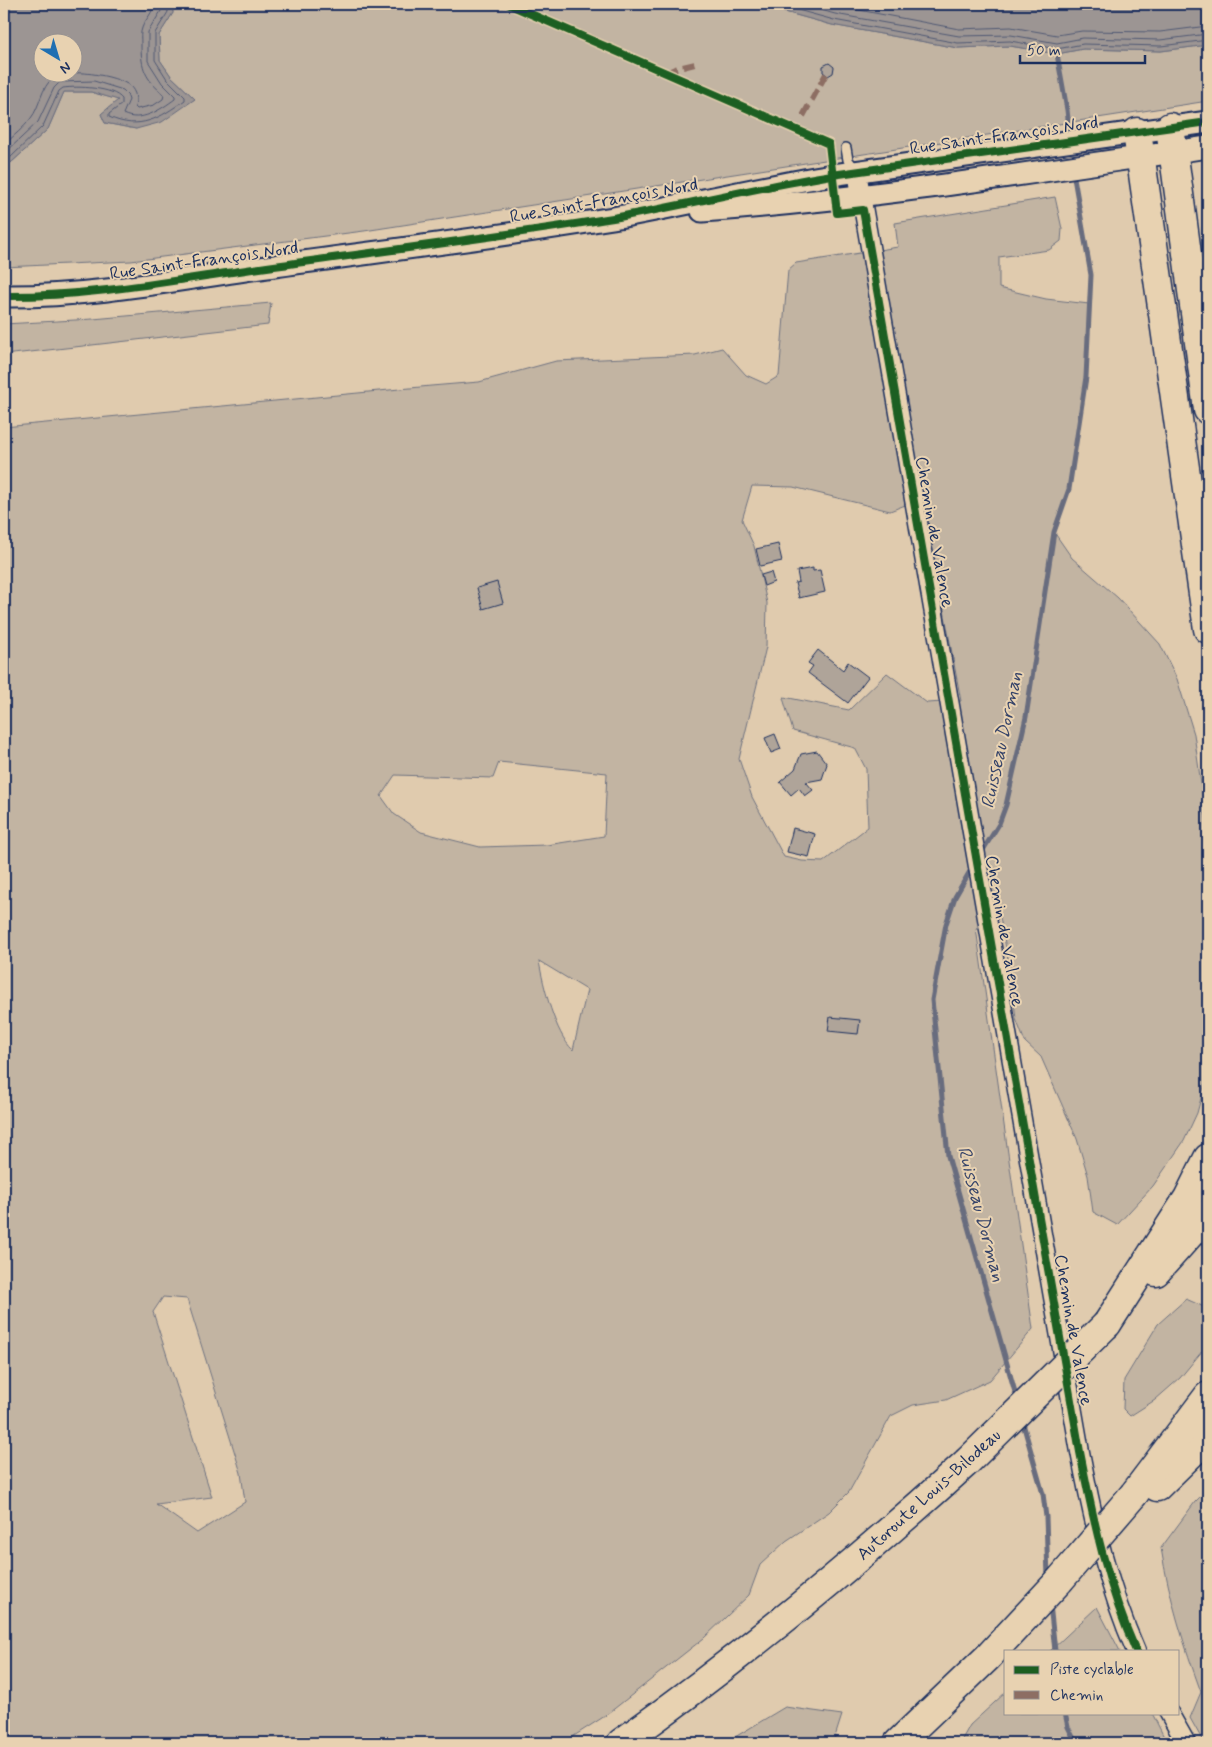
<svg xmlns="http://www.w3.org/2000/svg" width="1212" height="1747" font-family="Mynerve,sans-serif">
  <style>
    .green { fill: #c2b4a2; stroke: #6e7280; fill-rule: evenodd }
    .water { fill: #9c9593; stroke: #686c7e; fill-rule: evenodd }
    .lines { fill: none; stroke-linecap: round; stroke-linejoin: round }
    .shore { stroke: #4f5873; stroke-width: 1 }
    .stream { stroke: #686c7e; stroke-width: 5 }
    .building { fill: #afa499; stroke: #1b2f5e }
    .service-casing { stroke: #1b2f5e; stroke-width: 12 }
    .minor-casing { stroke: #1b2f5e; stroke-width: 21 }
    .tertiary-casing { stroke: #1b2f5e; stroke-width: 25 }
    .motorway-casing { stroke: #1b2f5e; stroke-width: 31 }
    .service { stroke: #e8d2b1; stroke-width: 9 }
    .minor { stroke: #e8d2b1; stroke-width: 18 }
    .tertiary { stroke: #e8d2b1; stroke-width: 21 }
    .motorway { stroke: #e8d2b1; stroke-width: 28 }
    .motorway-bridge-casing { stroke: #1b2f5e; stroke-width: 31; stroke-linecap: butt }
    .motorway-bridge { stroke: #e8d2b1; stroke-width: 28 }
    .quiet { stroke: #8d6e63; stroke-width: 6; stroke-dasharray: 12 6; stroke-linecap: butt }
    .cycleway-casing { stroke: #e8d2b1; stroke-width: 11 }
    .cycleway { stroke: #1b5e20; stroke-width: 8 }
    .labels { text-anchor: middle; dominant-baseline: central; stroke-width: 4; stroke-linejoin: round; paint-order: stroke }
    .street-label { font-size: 18px; fill: #1b2f5e; stroke: #e8d2b1 }
    .water-label { font-size: 19px; font-style: italic; fill: #354369; stroke: #e8d2b1 }
  </style>
  <rect width="100%" height="100%" fill="#e0cbae"/>
  <filter id="ink" filterUnits="userSpaceOnUse"><feTurbulence type="fractalNoise" baseFrequency=".02" numOctaves="2"/><feDisplacementMap in="SourceGraphic" scale="10" xChannelSelector="R" yChannelSelector="G"/><feConvolveMatrix kernelMatrix="1 2 1 2 8 2 1 2 1" color-interpolation-filters="sRGB"/></filter>
  <g filter="url(#ink)">
    <!-- green -->
    <g class="green">
      <path d="M172 4H756L832 25 958 48 1010 46 1057 54 1083 49 1161 51 1208 45V101L364 231 131 261 4 267V166L12 162 48 129 64 92H91L119 100 101 114 105 123 136 129 195 99 171 76 160 60 159 35 173 13Z"/>
      <path d="M1055 197 1062 229 1061 241 1049 250 999 257V288L1046 299 1089 304 1086 377 1069 489 1054 532 1072 558 1118 598 1160 644 1177 679 1194 734 1208 834V1072L1197 1113 1184 1141 1153 1186 1117 1225 1093 1212 1088 1176 1077 1139 1041 1057 1025 1042 1016 1019 1011 975 1000 917 976 928 1033 1329 990 1380 946 1400 913 1405 891 1416 849 1492 829 1512 786 1541 760 1565 749 1595 704 1638 605 1716 563 1743H4V427L431 386 479 382 556 361 695 355 722 348 746 375 766 384 779 376 788 270 796 263 898 247 895 223ZM752 486 793 487 890 511 923 498 961 701 927 703 887 673 849 710 784 697 783 698 793 731 855 748 866 769 868 827 823 862 802 861 784 857 752 797 739 759 766 647 767 603 754 546 742 520ZM499 762 607 773 604 836 547 845 480 847 421 832 394 814 381 796 395 775 493 778ZM539 961 587 990 573 1050C555 1034 543 985 539 961ZM163 1297 187 1299 241 1473 245 1502 197 1533 156 1504 212 1497 153 1312Z"/>
      <path d="M271 303 268 325 4 355V324L93 319Z"/>
      <path d="M1186 1299 1202 1306 1208 1314V1344L1180 1378 1155 1400 1130 1416 1123 1409 1124 1380 1158 1324Z"/>
      <path d="M1208 1489V1588L1207 1602 1208 1608V1743H1204L1190 1718 1201 1692C1184 1645 1169 1598 1161 1548L1195 1502Z"/>
      <path d="M1097 1607 1120 1651H1050Z"/>
      <path d="M1006 1692V1713H1152L1167 1743H960L970 1725Z"/>
      <path d="M785 1707 842 1715 833 1743H725Z"/>
    </g>
    <!-- water -->
    <g class="water">
      <path d="M4 4H172L173 13 159 35 160 60 171 76 195 99 162 122 136 129 105 123 101 114 118 100 91 92H64L48 129 12 162 4 165ZM42 42H72V72H42Z"/>
      <path d="M756 4H1208V45L1161 51 1083 49 1057 54 1010 46 958 48 832 25Z"/>
    </g>
    <g class="lines">
      <!-- shore -->
      <g class="shore">
        <path d="M776 4 834 20 958 43 1010 41 1057 49 1083 44 1161 46 1208 40"/>
        <path d="M799 4 835 14 959 36 1011 35 1057 43 1083 38 1160 40 1208 34"/>
        <path d="M827 4 959 29 1011 27 1057 35 1082 31 1160 32 1208 26"/>
        <path d="M4 145C13 136 24 128 31 118 40 107 41 87 53 78 66 67 117 75 130 86 136 92 137 99 135 107L137 109 154 105 163 99 164 95C145 78 141 69 141 44 141 38 140 33 142 28 145 19 154 13 153 4"/>
        <path d="M4 154 38 122 54 88 60 82 94 81 123 90 127 94 129 100 123 114C141 123 160 110 175 99V96L162 83 148 61V32L161 11V4"/>
        <path d="M4 160 10 158 43 126 59 91 63 88C77 86 113 87 122 99V104L109 114V117C140 131 160 118 185 100V97L167 79 155 60V33L168 12 167 4"/>
      </g>
      <!-- stream -->
      <g class="stream">
        <path d="M1057 54 1067 110 1070 136"/>
        <path d="M980 855 999 824 1006 805 1026 717 1054 532 1069 489 1086 377 1091 275 1073 172"/>
        <path d="M973 866 955 897 946 924 932 1000 948 1156 1017 1399"/>
        <path d="M1022 1420 1043 1494 1046 1517 1048 1578"/>
        <path d="M1050 1604 1055 1651"/>
        <path d="M1065 1713 1068 1727 1076 1743"/>
      </g>
    </g>
    <!-- building -->
    <g class="building">
      <path d="M829 63 834 67 833 73 828 76 823 72V66Z"/>
      <path d="M778 544 782 561 760 566 756 549Z"/>
      <path d="M813 568V571L820 570 825 592 799 598 795 583 799 582 797 571Z"/>
      <path d="M771 572 774 582 764 586 761 575Z"/>
      <path d="M497 582 503 603 483 609 477 588Z"/>
      <path d="M818 650 843 670 848 662 868 677 848 703 808 673 813 666 808 663Z"/>
      <path d="M775 734 781 749 771 753 765 738Z"/>
      <path d="M817 751 827 764 822 779 806 782 813 790 805 796 799 788 791 795 780 782 795 769 801 754Z"/>
      <path d="M793 828 815 834 809 857 787 852Z"/>
      <path d="M830 1017 860 1020 858 1034 828 1031Z"/>
    </g>
    <g class="lines">
      <!-- service casing -->
      <g class="service-casing">
        <path id="service" d="M846 148 848 160 856 170"/>
      </g>
      <!-- minor casing -->
      <g class="minor-casing">
        <g id="minor">
          <path d="M857 172 1080 1452C1093 1520 1108 1588 1136 1651"/>
          <path d="M1169 1713 1186 1743"/>
        </g>
      </g>
      <!-- tertiary casing -->
      <g class="tertiary-casing">
        <g id="tertiary">
          <path d="M702 211C872 199 1040 171 1208 147"/>
          <path d="M4 296C92 297 180 279 267 267 382 251 498 237 613 218 686 205 758 187 832 175L1208 122"/>
        </g>
      </g>
      <!-- motorway casing -->
      <g class="motorway-casing">
        <g id="motorway">
          <path d="M1170 127 1208 410"/>
          <path d="M1137 132 1208 629"/>
          <path d="M1156 1272 1208 1214"/>
          <path d="M1107 1324 1188 1198 1208 1158"/>
          <path d="M1157 1487 1208 1437"/>
          <path d="M1134 1494 1208 1396"/>
          <path d="M621 1743C742 1657 857 1562 967 1462"/>
          <path d="M898 1743 988 1657 1059 1581"/>
        </g>
      </g>
      <!-- service -->
      <use href="#service" class="service"/>
      <!-- minor -->
      <use href="#minor" class="minor"/>
      <!-- tertiary -->
      <use href="#tertiary" class="tertiary"/>
      <!-- motorway -->
      <use href="#motorway" class="motorway"/>
      <!-- motorway-bridge casing -->
      <g class="motorway-bridge-casing">
        <g id="motorway-bridge">
          <path d="M967 1462 1107 1324"/>
          <path d="M1059 1581 1134 1494"/>
        </g>
      </g>
      <!-- motorway-bridge -->
      <use href="#motorway-bridge" class="motorway-bridge"/>
      <!-- quiet -->
      <g class="quiet">
        <path d="M666 73 675 69 695 64"/>
        <path d="M803 116 826 74"/>
      </g>
      <!-- cycleway casing -->
      <g class="cycleway-casing">
        <g id="cycleway">
          <path d="M508 4 829 144 837 213 863 210 1080 1452C1093 1520 1108 1588 1136 1651"/>
          <path d="M4 296C92 297 180 279 267 267 382 251 498 237 613 218 686 205 758 187 832 175L1208 122"/>
        </g>
      </g>
      <!-- cycleway -->
      <use href="#cycleway" class="cycleway"/>
    </g>
  </g>
  <g class="labels">
    <!-- street labels -->
    <g class="street-label">
      <text transform="translate(1004 136) rotate(-8)">Rue Saint-François Nord</text>
      <text transform="translate(604 201) rotate(-10)">Rue Saint-François Nord</text>
      <text transform="translate(204 261) rotate(-8)">Rue Saint-François Nord</text>
      <text transform="translate(934 532) rotate(80)">Chemin de Valence</text>
      <text transform="translate(1004 931) rotate(80)">Chemin de Valence</text>
      <text transform="translate(1073 1330) rotate(80)">Chemin de Valence</text>
      <text transform="translate(929 1495) rotate(-42)">Autoroute Louis-Bilodeau</text>
    </g>
    <!-- water labels -->
    <g class="water-label">
      <text transform="translate(1002 740) rotate(-78)">Ruisseau Dorman</text>
      <text transform="translate(981 1214) rotate(75)">Ruisseau Dorman</text>
    </g>
  </g>
  <!-- margin -->
  <rect width="1212" height="1747" fill="none" stroke="#e8d2b1" stroke-width="20"/>
  <rect x="10" y="10" width="1192" height="1727" fill="none" stroke="#1b2f5e" stroke-width="2" filter="url(#ink)"/>
  <!-- legend -->
  <rect x="1004" y="1650" width="175" height="65" fill="#e8d2b1" stroke="#969190"/>
  <rect x="1014" y="1666" width="25" height="8" fill="#1b5e20" stroke="#969190"/>
  <text x="1050" y="1674" font-size="15" fill="#1b2f5e">Piste cyclable</text>
  <rect x="1014" y="1691" width="25" height="8" fill="#8d6e63" stroke="#969190"/>
  <text x="1050" y="1700" font-size="15" fill="#1b2f5e">Chemin</text>
  <!-- north arrow -->
  <g transform="translate(58 58) rotate(142)"><circle r="24" fill="#e8d2b1" stroke="#969190"/>
  <path d="M0-4L9 19L0 12L-9 19Z" fill="#1f6fb2"/>
  <text y="-8" font-size="14" font-weight="bold" text-anchor="middle" fill="#1b2f5e">N</text>
  </g>
  <!-- scale -->
  <path d="M1020 55v8h125v-8" fill="none" stroke="#1b2f5e" stroke-width="2.5"/>
  <text x="1027" y="55" font-size="15" fill="#1b2f5e" stroke="#e8d2b1" stroke-width="4" paint-order="stroke">50 m</text>
</svg>
